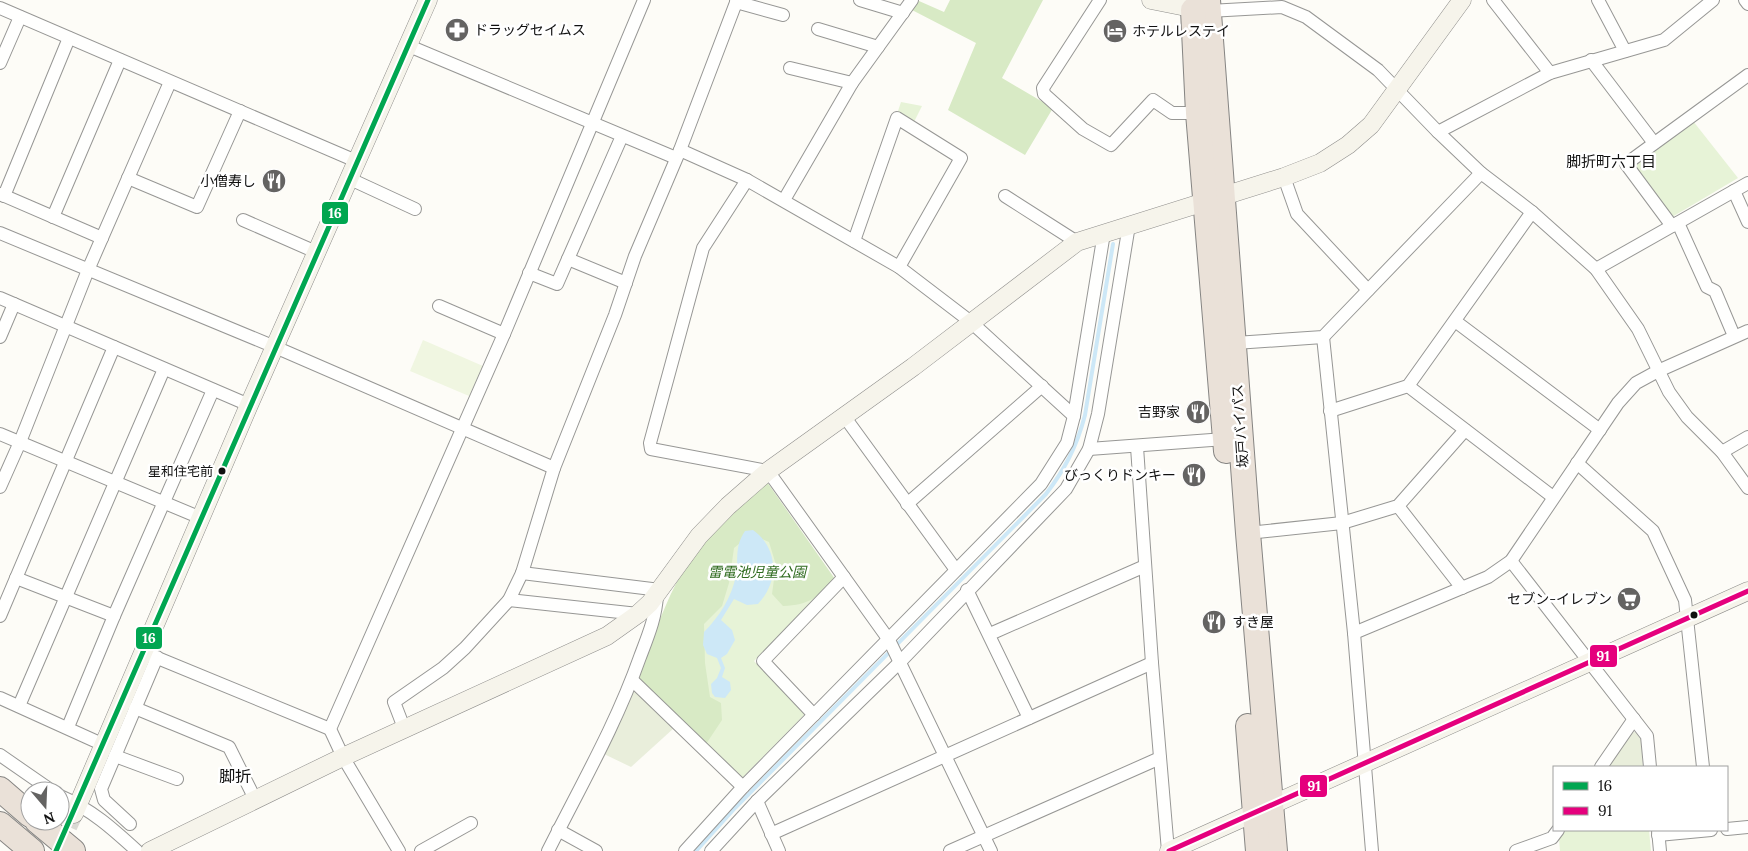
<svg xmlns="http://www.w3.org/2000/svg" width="1748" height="851" font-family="Lora,'Noto Sans JP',serif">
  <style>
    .green { fill: #e7f3d7 }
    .forest { fill: #d8eac5 }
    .cemetery { fill: #e9eedb }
    .pitch { fill: #f0f6e1 }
    .water { fill: #cde8f7 }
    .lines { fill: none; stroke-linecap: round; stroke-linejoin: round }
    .stream { stroke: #cde8f7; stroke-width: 4 }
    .secondary-tunnel { stroke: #dad9d4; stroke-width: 18; stroke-dasharray: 18 9; stroke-linecap: butt }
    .street-casing { stroke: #979795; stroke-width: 14 }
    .secondary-casing { stroke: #8e8d8b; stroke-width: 19 }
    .highway-casing { stroke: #858482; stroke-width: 26 }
    .street { stroke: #fffffe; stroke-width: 12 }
    .secondary { stroke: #f6f4eb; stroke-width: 18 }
    .highway { stroke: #eae1d8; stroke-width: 24 }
    .bus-1-casing { stroke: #fff; stroke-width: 9 }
    .bus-2-casing { stroke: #fff; stroke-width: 9 }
    .bus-1 { stroke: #00a651; stroke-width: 5 }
    .bus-2 { stroke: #e5007d; stroke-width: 5 }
    .bus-dot { fill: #111; stroke: #fff; stroke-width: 2 }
    .labels { text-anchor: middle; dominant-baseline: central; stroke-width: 5; stroke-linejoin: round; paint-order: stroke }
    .bus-label { font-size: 13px; fill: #111; stroke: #fff; text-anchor: end }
    .poi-label { font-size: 14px; fill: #111; stroke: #fff; text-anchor: end }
    .street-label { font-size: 14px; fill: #111; stroke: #fff }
    .park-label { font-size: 14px; font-style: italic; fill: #2f6b1f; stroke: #fff }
    .neighbourhood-label { font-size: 15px; fill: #111; stroke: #fff }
    .quarter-label { font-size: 16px; fill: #111; stroke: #fff }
    .line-badge { stroke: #fff; stroke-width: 2 }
    .badge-label { font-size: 14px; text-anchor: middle; font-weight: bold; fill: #fff }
  </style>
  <rect width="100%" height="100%" fill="#fdfcf7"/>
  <!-- green -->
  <g class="green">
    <path d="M901 102 922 106 913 124 897 114Z"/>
    <path d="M1693 121 1738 178 1672 217 1634 166Z"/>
    <path d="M734 509 835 579 754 661 805 714 742 778 637 678 671 594Z"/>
    <path d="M1565 830H1649L1651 851H1560L1559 839Z"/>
  </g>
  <!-- forest -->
  <g class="forest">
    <path d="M950 0H1043L1002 78 1053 108 1025 155 948 110 976 43 912 10 919 1 944 12Z"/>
    <path d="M767 482 835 579C817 597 810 605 783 606L772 594 776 565 769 542 751 534 734 548 729 583 722 606 704 624 705 663 710 697 721 703 722 720 706 744 637 678C655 633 672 580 702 542 721 519 745 501 767 482Z"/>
  </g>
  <!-- cemetery -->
  <g class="cemetery">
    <path d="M635 690 674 728 631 767 604 754 630 692Z"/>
    <path d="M1635 732 1641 739 1643 767H1605L1630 733Z"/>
  </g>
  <!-- pitch -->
  <path class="pitch" d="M423 340 483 366 469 396 410 371Z"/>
  <!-- water -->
  <path class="water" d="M753 530C779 549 779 582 758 604L747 605 734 599 721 620 732 630 735 640 727 654 721 658 725 668 722 677 730 682 731 690 725 698 715 697 712 693 711 684 717 678 721 668 717 658 707 654 703 645 704 632C719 617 732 597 736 575 739 557 734 548 745 531Z"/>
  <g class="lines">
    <!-- stream -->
    <path class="stream" d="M696 851 735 808 1046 494C1065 469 1077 446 1085 415L1113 244"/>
    <!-- secondary-tunnel -->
    <path class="secondary-tunnel" d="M57 851 74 814"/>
    <!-- street casing -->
    <g class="street-casing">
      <g id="street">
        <path d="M860 0 903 13"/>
        <path d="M1100 0 1043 88 1044 94 1083 129 1111 145 1153 100 1172 113H1198"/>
        <path d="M1493 0 1550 73"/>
        <path d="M1598 0 1625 51"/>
        <path d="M1745 0 1748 4"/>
        <path d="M736 2 783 15"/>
        <path d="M0 8 356 161"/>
        <path d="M1209 11 1282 7 1306 17 1378 70 1438 132 1481 173 1532 212 1596 269 1638 329 1669 392 1687 417 1722 452 1748 488"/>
        <path d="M818 29 878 47"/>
        <path d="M409 46 676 158"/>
        <path d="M1591 60 1654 143"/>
        <path d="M0 63 20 17"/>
        <path d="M790 68 852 83"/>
        <path d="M1438 132 1550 73 1664 40 1713 0"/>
        <path d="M680 150 747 180 899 267 971 322 1074 416"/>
        <path d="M1284 177 1297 214 1368 290"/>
        <path d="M128 178 197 207 240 111"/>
        <path d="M348 178 415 209"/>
        <path d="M747 180 703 248 650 443 651 449 768 471 889 640 991 851"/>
        <path d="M1734 191 1748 222"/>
        <path d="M0 194 102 238"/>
        <path d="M4 196 69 38"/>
        <path d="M1005 196 1077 242"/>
        <path d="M784 200 852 83 912 0"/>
        <path d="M53 217 120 60"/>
        <path d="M243 220 316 252"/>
        <path d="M1678 223 1707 287 1715 291 1734 336"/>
        <path d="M1672 226 1626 164 1748 75"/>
        <path d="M0 233 275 347 554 468"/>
        <path d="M854 241 897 118 961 158 899 267"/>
        <path d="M568 259 626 283"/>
        <path d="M1596 269 1748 183"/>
        <path d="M529 273 557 284 622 136"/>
        <path d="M0 298 249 405"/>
        <path d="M439 306 504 334"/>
        <path d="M1455 321 1600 430"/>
        <path d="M0 337 14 304"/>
        <path d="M1323 337 1354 633 1372 851"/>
        <path d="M1235 343 1323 337 1481 173"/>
        <path d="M1408 386 1553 497"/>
        <path d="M1330 411 1408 386 1532 212"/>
        <path d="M844 416 956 570"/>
        <path d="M0 434 201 518"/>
        <path d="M1137 447 1152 663 1168 851"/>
        <path d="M1089 449 1225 439"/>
        <path d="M1722 452 1748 437"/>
        <path d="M1577 463 1653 531 1685 600 1703 767"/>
        <path d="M0 487 20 442 88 270 170 82"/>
        <path d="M907 504 1042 386"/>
        <path d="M1398 506 1462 588"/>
        <path d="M1248 533 1342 523 1398 506 1465 430"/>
        <path d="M1511 561 1647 736 1650 767"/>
        <path d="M522 573 660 590"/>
        <path d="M16 578 114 616"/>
        <path d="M967 590 1029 718"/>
        <path d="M509 600 638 614"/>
        <path d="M0 616 114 347"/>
        <path d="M1354 633 1488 577 1511 561 1618 403 1636 383 1658 371 1748 331"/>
        <path d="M990 634 1145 566"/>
        <path d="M143 652 330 729"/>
        <path d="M632 680 743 787"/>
        <path d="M0 698 104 745"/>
        <path d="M19 706 164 369"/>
        <path d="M135 708 229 747 255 799"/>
        <path d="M814 715 763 661 844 577"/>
        <path d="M68 727 114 616 213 390"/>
        <path d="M404 728 394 702 443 668 465 648 509 600 522 573 554 468 615 315 635 256 680 150 737 0"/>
        <path d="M0 755 52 791"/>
        <path d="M115 756 177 779"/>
        <path d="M1601 767 1634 719"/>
        <path d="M60 796C91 809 113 829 137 851"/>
        <path d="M757 801 779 851"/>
        <path d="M130 824 104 800 101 789 157 657"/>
        <path d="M1727 829 1748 827"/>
        <path d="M558 830 596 851"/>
        <path d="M1658 830 1660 851"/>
        <path d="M771 834 1152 663"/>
        <path d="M1658 835 1711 830"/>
        <path d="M399 851 343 757 330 729 504 334 644 0"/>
        <path d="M421 851 471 823"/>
        <path d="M548 851C580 787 616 725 640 657 648 636 656 617 657 595"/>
        <path d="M685 851 743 787 1041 484 1067 443 1074 416 1104 233"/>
        <path d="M711 851 757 801 900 662 1066 489 1089 449 1098 414 1129 225"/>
        <path d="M950 851 1160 758"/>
        <path d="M1516 851 1552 838 1558 830"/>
      </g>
    </g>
    <!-- secondary casing -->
    <g class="secondary-casing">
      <g id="secondary">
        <path d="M1151 0 1206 11"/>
        <path d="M74 814 249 405 428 0"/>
        <path d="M150 851 343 757 607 636 638 614 650 603 699 536 728 506 768 471 913 367 1077 242 1284 177 1320 163 1348 145 1371 125 1462 0"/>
        <path d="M1169 851 1748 591"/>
      </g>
    </g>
    <!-- highway casing -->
    <g class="highway-casing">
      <g id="highway">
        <path d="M1208 0 1248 533 1275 851"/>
        <path d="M1193 10 1198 113 1226 451"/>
        <path d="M1248 726 1258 851"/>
        <path d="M0 789 30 815"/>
        <path d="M37 821 73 851"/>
        <path d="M0 824 32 851"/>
      </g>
    </g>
    <!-- street -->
    <use href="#street" class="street"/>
    <!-- secondary -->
    <use href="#secondary" class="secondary"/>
    <!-- highway -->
    <use href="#highway" class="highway"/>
    <!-- bus-1 casing -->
    <g class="bus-1-casing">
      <path id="bus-1" d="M56 851 428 0"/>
    </g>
    <!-- bus-2 casing -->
    <g class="bus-2-casing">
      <path id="bus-2" d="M1169 851 1748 591"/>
    </g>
    <!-- bus-1 -->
    <use href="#bus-1" class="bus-1"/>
    <!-- bus-2 -->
    <use href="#bus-2" class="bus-2"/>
  </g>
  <!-- icons -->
  <defs>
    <g id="pharmacy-disc" transform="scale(1.25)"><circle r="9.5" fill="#646362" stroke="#fff"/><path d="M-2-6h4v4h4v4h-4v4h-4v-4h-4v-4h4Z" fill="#fff"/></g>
    <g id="hotel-disc" transform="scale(1.25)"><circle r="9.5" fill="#646362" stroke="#fff"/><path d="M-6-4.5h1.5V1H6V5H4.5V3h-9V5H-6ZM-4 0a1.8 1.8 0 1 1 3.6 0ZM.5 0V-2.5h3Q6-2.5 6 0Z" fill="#fff"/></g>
    <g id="restaurant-disc" transform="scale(1.25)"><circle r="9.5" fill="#646362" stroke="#fff"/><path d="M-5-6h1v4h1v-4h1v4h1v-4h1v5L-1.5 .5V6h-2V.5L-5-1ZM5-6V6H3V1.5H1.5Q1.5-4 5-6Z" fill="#fff"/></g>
    <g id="supermarket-disc" transform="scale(1.25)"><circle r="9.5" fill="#646362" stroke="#fff"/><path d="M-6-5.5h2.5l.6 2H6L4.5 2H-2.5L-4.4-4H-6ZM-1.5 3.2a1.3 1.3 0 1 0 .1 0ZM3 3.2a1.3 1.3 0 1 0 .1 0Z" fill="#fff"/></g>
  </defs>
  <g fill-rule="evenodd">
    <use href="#pharmacy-disc" x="457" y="30"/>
    <use href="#hotel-disc" x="1115" y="31"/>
    <use href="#restaurant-disc" x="274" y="181"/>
    <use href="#restaurant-disc" x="1198" y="412"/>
    <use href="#restaurant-disc" x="1194" y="475"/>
    <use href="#supermarket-disc" x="1629" y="599"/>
    <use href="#restaurant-disc" x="1214" y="622"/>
  </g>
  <!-- markers -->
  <g class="bus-dot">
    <circle cx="222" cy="471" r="4.5"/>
    <circle cx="1694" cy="615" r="4.5"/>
  </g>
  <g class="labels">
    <!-- bus labels -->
    <g class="bus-label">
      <text x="213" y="471">星和住宅前</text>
    </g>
    <!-- poi labels -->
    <g class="poi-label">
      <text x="474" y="30" text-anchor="start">ドラッグセイムス</text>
      <text x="1132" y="31" text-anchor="start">ホテルレステイ</text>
      <text x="256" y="181">小僧寿し</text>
      <text x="1180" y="412">吉野家</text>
      <text x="1176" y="475">びっくりドンキー</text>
      <text x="1612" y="599">セブン-イレブン</text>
      <text x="1232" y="622" text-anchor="start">すき屋</text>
    </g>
    <!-- street labels -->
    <g class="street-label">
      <text transform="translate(1240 426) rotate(-94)">坂戸バイパス</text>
    </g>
    <!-- park labels -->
    <g class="park-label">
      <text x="757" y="572">雷電池児童公園</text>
    </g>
    <!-- neighbourhood labels -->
    <g class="neighbourhood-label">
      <text x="1611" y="161">脚折町六丁目</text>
    </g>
    <!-- quarter labels -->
    <g class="quarter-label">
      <text x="235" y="776">脚折</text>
    </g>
  </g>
  <g class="line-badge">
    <rect x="321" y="201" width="28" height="24" rx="5" fill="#00a651"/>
    <rect x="135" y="626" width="28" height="24" rx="5" fill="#00a651"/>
    <rect x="1589" y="644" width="29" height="24" rx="5" fill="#e5007d"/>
    <rect x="1299" y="774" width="29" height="24" rx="5" fill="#e5007d"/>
  </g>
  <g class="badge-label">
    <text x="335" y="218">16</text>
    <text x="149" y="643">16</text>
    <text x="1603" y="661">91</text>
    <text x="1314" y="791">91</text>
  </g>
  <!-- legend -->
  <rect x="1553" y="766" width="175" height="65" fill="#ffffff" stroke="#a0a0a0"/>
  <rect x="1563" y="782" width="25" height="8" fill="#00a651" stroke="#a0a0a0"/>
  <text x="1598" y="791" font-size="15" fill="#111111">16</text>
  <rect x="1563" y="807" width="25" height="8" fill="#e5007d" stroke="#a0a0a0"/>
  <text x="1598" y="816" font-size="15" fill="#111111">91</text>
  <!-- north arrow -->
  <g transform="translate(45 806) rotate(161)"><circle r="24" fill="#ffffff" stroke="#a0a0a0"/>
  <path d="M0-4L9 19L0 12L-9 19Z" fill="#646362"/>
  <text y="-8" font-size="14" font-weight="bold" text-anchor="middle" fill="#111111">N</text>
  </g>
</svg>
